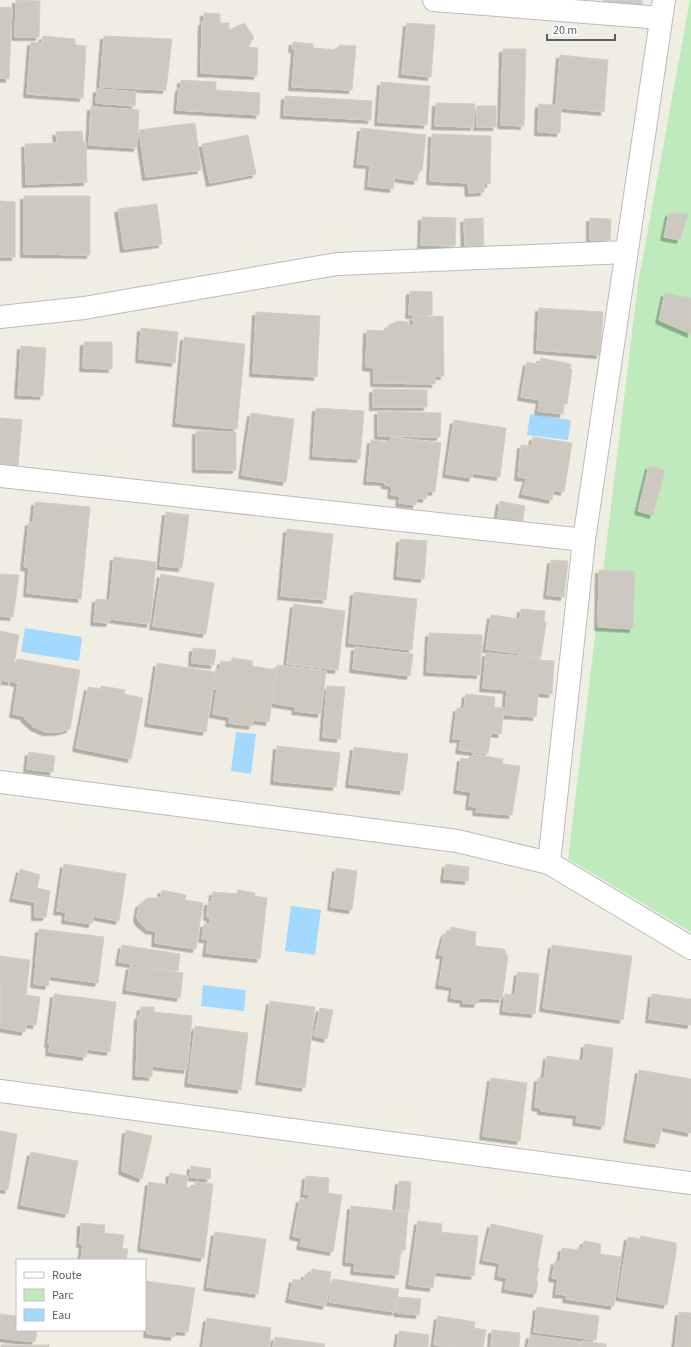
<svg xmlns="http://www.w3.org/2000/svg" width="691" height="1347" font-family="'Source Sans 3',sans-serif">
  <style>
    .green { fill: #beeabd }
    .water { fill: #a4d9ff }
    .building { fill: #cdc9c2; stroke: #d5cec1; filter: url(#shadow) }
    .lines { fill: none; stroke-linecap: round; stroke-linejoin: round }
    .minor-casing { stroke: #b8bcc1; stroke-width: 24 }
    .minor { stroke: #fff; stroke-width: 22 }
  </style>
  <defs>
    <filter id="shadow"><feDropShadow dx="-3.5" dy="3.5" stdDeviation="0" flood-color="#0004"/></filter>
  </defs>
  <rect width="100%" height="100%" fill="#f0ede3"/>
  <!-- green -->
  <path class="green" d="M690 0H691V932L568 859 638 284Z"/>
  <!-- water -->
  <g class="water">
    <path d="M530 414 571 420 568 440 527 435Z"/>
    <path d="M25 628 82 637 79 661 21 652Z"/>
    <path d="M236 732 256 734 251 774 231 771Z"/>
    <path d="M291 906 321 910 315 955 285 951Z"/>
    <path d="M203 985 246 990 244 1011 201 1006Z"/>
  </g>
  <!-- building -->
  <g class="building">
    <path d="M16 0 40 1 39 37H15Z"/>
    <path d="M603 0H642V6L603 5Z"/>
    <path d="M0 7 12 8 9 79 0 78Z"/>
    <path d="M204 13 220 14V23H229V30L244 23 254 37 248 47 258 48 257 76 201 73 202 22H204Z"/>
    <path d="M407 23 435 25 431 77 402 74Z"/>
    <path d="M43 36 75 39V45L86 46 83 98 27 94 31 42 42 43Z"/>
    <path d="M104 36 172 39 166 90 100 87Z"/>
    <path d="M293 42 313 44V48L338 50 339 45 356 46 352 90 292 87 295 49H292Z"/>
    <path d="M503 49H526L524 126 501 125Z"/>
    <path d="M560 55 608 60 604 112 561 108 560 133 538 132 539 104 556 105Z"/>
    <path d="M181 80 216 82V90L260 93 259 115 177 110 179 88H181Z"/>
    <path d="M381 82 430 86 427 125 378 122Z"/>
    <path d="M97 89 136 92 135 106 96 103Z"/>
    <path d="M285 96 372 101 371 120 284 115Z"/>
    <path d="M436 103 475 104 474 127 435 126Z"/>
    <rect x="477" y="106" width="19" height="21"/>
    <path d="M91 107 139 110 137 148 89 145Z"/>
    <path d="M195 123 201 170 146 177 139 130Z"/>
    <path d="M361 128 426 135 422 171 418 170 417 181 394 178 393 189 368 186 370 165 357 164Z"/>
    <path d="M82 131 83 142H86L87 182 26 184 25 144 57 143 56 132Z"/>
    <path d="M432 134 491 136 490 184 484 183V192L469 193 468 183 430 181Z"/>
    <path d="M248 135 256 174 210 183 202 144Z"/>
    <path d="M24 196H90V255L24 254Z"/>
    <path d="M0 201 15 202V257H0Z"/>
    <path d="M157 204 162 244 124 249 118 209Z"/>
    <path d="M669 213 688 214 680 240 664 237Z"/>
    <path d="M422 217 456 218 455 246 421 245Z"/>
    <path d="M483 218 484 250 465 251 464 219Z"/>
    <path d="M590 218 611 219 610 240H590Z"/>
    <path d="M410 291 432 292V315H409Z"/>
    <path d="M665 293 691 298V334L659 320Z"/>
    <path d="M539 308 603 312 600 355 537 350Z"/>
    <path d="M256 312 320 316 317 377 253 373Z"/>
    <path d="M443 316 444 376H435V384L374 383V368L366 367 367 330 386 331 389 325 398 321 407 322 414 327 413 317Z"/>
    <path d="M141 328 178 332 175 363 139 359Z"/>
    <path d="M184 337 245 344 237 429 176 423Z"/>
    <path d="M84 342H112V369L83 368Z"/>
    <path d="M21 346 46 348 43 396 18 395Z"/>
    <path d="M541 358 571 364 570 369 572 370 567 404H564L563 414 538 411 540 400 521 397 527 362 539 364Z"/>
    <path d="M373 389 427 390V407H373Z"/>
    <path d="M316 408 364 411 360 459 313 456Z"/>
    <path d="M378 411 441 413 440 437 378 436Z"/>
    <path d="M251 413 294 419 286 482 242 475Z"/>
    <path d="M0 418 22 420 18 466 0 464Z"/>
    <path d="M454 420 506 428 500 477 473 473 472 478 446 474Z"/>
    <path d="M196 431 236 432V470L196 469Z"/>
    <path d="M391 437 441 443 435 492 427 491 426 499 417 498 416 505 399 503 400 496 391 495 392 486 385 485V482L367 481 371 440 390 442Z"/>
    <path d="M533 437 572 443 564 492 554 490 552 500 522 494 527 478 518 477 521 445 532 446Z"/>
    <path d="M649 466 665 470 653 515 638 511Z"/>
    <path d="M500 501 525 506 522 524 497 520Z"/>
    <path d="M35 502 90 507 81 599 27 593 29 568 24 567 29 522 33 523Z"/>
    <path d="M166 512 189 515 182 568 160 566Z"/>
    <path d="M287 529 333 534 326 600 281 596Z"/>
    <path d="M400 539 427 541 424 579 397 576Z"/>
    <path d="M114 557 156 562 150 624 110 619 109 623 94 622 96 599 110 600Z"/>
    <path d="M551 560 568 561 564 597 547 595Z"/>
    <path d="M599 570 635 571 633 629 598 627Z"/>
    <path d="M0 574 19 575 13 617 0 616Z"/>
    <path d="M161 574 214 583 206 634 153 626Z"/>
    <path d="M354 592 417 599 412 650 349 643Z"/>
    <path d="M294 604 345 611 338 670 287 664Z"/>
    <path d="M521 609 545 611 544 623H546L541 657 486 649 491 615 520 619Z"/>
    <path d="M0 631 19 635 11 682 1 680 0 686Z"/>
    <path d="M429 633 482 635 480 675 427 672Z"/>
    <path d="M355 647 413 654 410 676 353 669Z"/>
    <path d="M193 648 216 650 214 665 192 663Z"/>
    <path d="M486 653 540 658 539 660 554 661 552 694 538 693 536 717 505 715 507 690 483 688Z"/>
    <path d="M232 658 253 661 252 666 276 670 269 722 253 720 252 726 229 723 230 717 213 714 217 689H213L216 669 220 670 221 661 231 663Z"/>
    <path d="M17 659 80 670 70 729 58 732H46L34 727 25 719 24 716 13 714 18 683 13 682Z"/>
    <path d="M157 663 215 672 206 732 148 723Z"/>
    <path d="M277 665 326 671 321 714 295 711 296 707 272 703Z"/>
    <path d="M101 686 125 690 124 694 143 698 131 759 76 748 88 687 101 689Z"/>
    <path d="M327 686 345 687 340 739 323 737Z"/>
    <path d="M466 694 495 697 494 707 504 708 501 734 491 733 488 754 459 750 461 739H453L457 708 464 709Z"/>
    <path d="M277 746 340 753 336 787 274 781Z"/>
    <path d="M354 747 408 754 403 791 349 784Z"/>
    <path d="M29 752 55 756 53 772 27 769Z"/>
    <path d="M473 754 503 759 502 764 520 766 512 815 476 812 477 807 469 806 471 792 457 790 461 758 472 760Z"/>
    <path d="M64 864 126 874 119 921 93 916 92 924 65 920 66 912 57 911Z"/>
    <path d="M446 864 469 867 468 881 444 879Z"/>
    <path d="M336 868 357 871 352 910 331 907Z"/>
    <path d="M20 869 40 875 37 888 50 891 46 917H35V902L13 898Z"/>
    <path d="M162 890 186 895 185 900 203 903 196 949 155 943 156 931 148 930 139 922 137 917 139 905 147 898H160Z"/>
    <path d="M238 890 255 893 254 896 267 898 260 959 206 953 208 939H202L204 924H210V917H207L208 902H212L213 892 237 894Z"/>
    <path d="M451 927 476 932 475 946 504 949 508 957 502 999 478 998 477 1004 463 1003 464 1000 451 998 453 987 439 985 444 955H439L444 935 447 931 450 932Z"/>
    <path d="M39 929 104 937 98 983 50 976 48 986 34 984Z"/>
    <path d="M122 945 180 954 178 971 119 962Z"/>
    <path d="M552 945 632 956 623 1020 543 1008Z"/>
    <path d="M0 956 30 960 26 995 40 997 36 1025 26 1024 25 1032 1 1028Z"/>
    <path d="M130 966 183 973 180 998 126 990Z"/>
    <path d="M518 972 539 974 535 1014 503 1011 505 994 515 995Z"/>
    <path d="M54 994 116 1002 110 1052 87 1049 86 1057 49 1052 50 1044H48Z"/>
    <path d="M652 994 691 999V1025L649 1019Z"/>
    <path d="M270 1001 315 1007 305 1088 259 1081Z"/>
    <path d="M141 1007H154V1012L192 1016 187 1070 152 1066V1077L136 1076 138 1016H140Z"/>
    <path d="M320 1008 333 1010 327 1039 314 1036Z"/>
    <path d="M195 1026 248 1033 241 1090 188 1083Z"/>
    <path d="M585 1044 613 1048 604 1126 576 1122 577 1115 541 1111V1108L535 1107 538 1078 544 1079 547 1056 583 1061Z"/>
    <path d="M639 1070 691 1079V1133L662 1127 658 1144 627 1139Z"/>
    <path d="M491 1078 527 1083 520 1141 483 1136Z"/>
    <path d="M126 1130 152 1136 142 1179 122 1171Z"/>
    <path d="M0 1131 17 1134 8 1190 0 1189Z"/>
    <path d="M31 1152 78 1161 68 1214 21 1205Z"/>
    <path d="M191 1166 211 1169 210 1179 190 1177Z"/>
    <path d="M170 1173 188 1176 186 1187 194 1188 195 1182 213 1184 204 1258 141 1248 149 1182 169 1185Z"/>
    <path d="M306 1176 329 1178 328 1193 342 1195 333 1252 300 1246 302 1238 293 1236 300 1199 308 1200 309 1194H304Z"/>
    <path d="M399 1181 411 1182 409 1211 396 1210Z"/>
    <path d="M351 1206 408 1212 405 1250H401L398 1275 354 1271 355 1263 346 1262Z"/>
    <path d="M418 1221 442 1224 441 1232 478 1236 474 1276 435 1272 433 1288 409 1285Z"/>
    <path d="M81 1223 105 1225 104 1233 124 1235 122 1248 128 1249 126 1260H81L83 1244H80Z"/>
    <path d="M491 1224 543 1235 537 1268H539L536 1281H538L536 1294 505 1289 507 1278 498 1276 500 1263 483 1260Z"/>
    <path d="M215 1232 266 1239 258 1294 207 1287Z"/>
    <path d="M641 1236 676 1243V1246H677L667 1305 618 1297 628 1237 640 1239Z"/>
    <path d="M584 1241 601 1244 600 1254 621 1257 614 1306 566 1299 567 1295 556 1294 558 1279 552 1278 555 1261 560 1262 562 1248 578 1250V1247L583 1248Z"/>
    <path d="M312 1269 331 1272 326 1306 289 1299 293 1279 304 1281 305 1274 311 1275Z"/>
    <path d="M332 1279 399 1289 395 1312 329 1302Z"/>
    <path d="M145 1281 195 1288 188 1332 175 1331 174 1337 147 1334 148 1326H145Z"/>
    <path d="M398 1297 421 1299 419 1315 397 1313Z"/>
    <path d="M537 1307 599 1316 596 1340 534 1332Z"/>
    <path d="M679 1312 691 1313V1347H675Z"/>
    <path d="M0 1314 17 1316V1330H37L35 1342 0 1338Z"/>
    <path d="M438 1316 475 1322 474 1328 486 1330 483 1347H450L434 1345Z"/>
    <path d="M207 1318 271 1328 269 1347H203Z"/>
    <path d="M492 1330 520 1333 519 1347H491Z"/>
    <path d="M399 1331 429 1335 428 1347H397Z"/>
    <path d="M530 1335 581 1342 580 1347H528Z"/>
    <path d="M275 1337 325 1344 324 1347H273Z"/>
    <path d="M582 1341 606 1344V1347H581Z"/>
    <rect x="1" y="1345" width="48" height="2"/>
  </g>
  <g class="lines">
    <!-- minor casing -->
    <g class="minor-casing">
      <g id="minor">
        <path d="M434 0 661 18"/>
        <path d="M0 317 84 308 337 264 626 252"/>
        <path d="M0 476 584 540"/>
        <path d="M0 782 457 841 549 863 691 948"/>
        <path d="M549 863 584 540 664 0"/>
        <path d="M0 1091 691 1183"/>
      </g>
    </g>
    <!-- minor -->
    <use href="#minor" class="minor"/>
  </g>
  <!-- legend -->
  <rect x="16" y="1259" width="130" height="72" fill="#ffffff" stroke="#bdbfc1"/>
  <rect x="24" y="1272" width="20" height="6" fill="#ffffff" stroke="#bdbfc1"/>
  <text x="52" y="1279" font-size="12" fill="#5b6065">Route</text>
  <rect x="24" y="1289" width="20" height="12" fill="#beeabd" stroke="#bdbfc1"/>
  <text x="52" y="1299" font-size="12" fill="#5b6065">Parc</text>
  <rect x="24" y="1309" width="20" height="12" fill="#a4d9ff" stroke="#bdbfc1"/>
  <text x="52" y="1319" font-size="12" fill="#5b6065">Eau</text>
  <!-- scale -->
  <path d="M547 34v6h68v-6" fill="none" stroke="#5b6065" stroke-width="2"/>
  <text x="553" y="34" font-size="12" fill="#5b6065" stroke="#ffffff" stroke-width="3" paint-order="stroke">20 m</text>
</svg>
